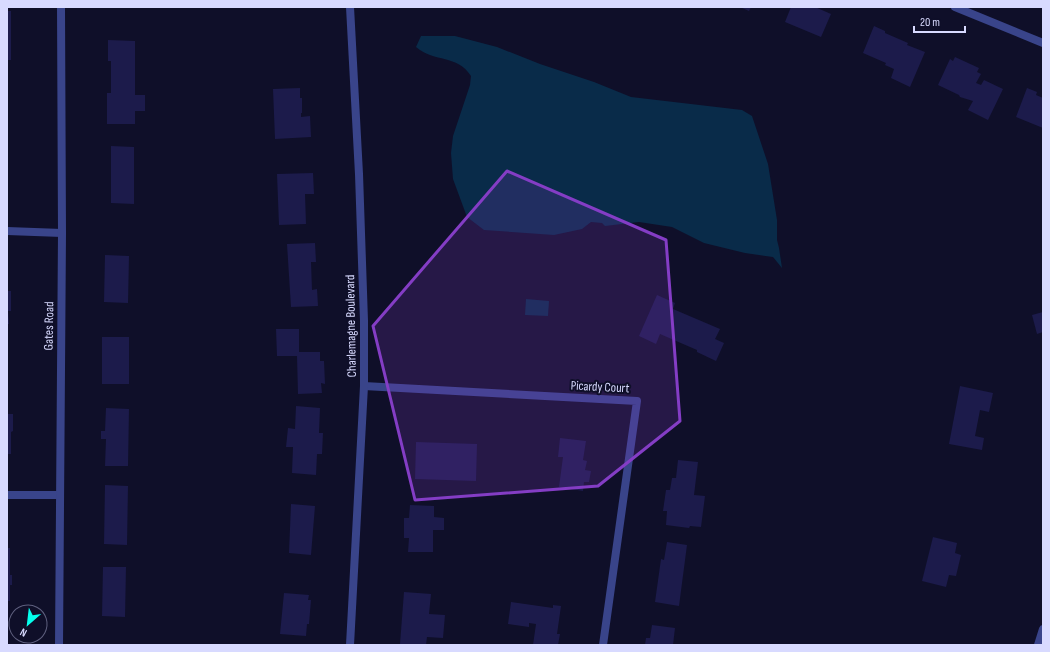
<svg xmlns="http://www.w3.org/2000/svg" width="1050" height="652" font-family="'Sofia Sans Condensed',sans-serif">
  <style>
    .water { fill: #092b49 }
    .building { fill: #1c1b4b }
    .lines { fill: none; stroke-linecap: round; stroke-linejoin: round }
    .minor { stroke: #39448a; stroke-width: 8 }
    .marked { fill: #843dc5; fill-opacity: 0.2; stroke: #843dc5; stroke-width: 3; stroke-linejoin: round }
    .labels { text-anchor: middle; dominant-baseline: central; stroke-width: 4; stroke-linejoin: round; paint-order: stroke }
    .street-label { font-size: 13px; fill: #d8daff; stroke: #0f0f29 }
  </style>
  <rect width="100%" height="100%" fill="#0f0f29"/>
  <!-- water -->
  <g class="water">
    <path d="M421 36H455L497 47 540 64 594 82 631 97 742 110 752 116 768 164 777 220V240L779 248 782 268 773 257 745 253 704 243 672 227 639 222 605 226 602 223 591 222 582 229 554 235 484 230 467 217 453 179 451 153 453 136 470 85 471 76C457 54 435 63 416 47Z"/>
    <path d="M526 299 549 301 548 316 525 315Z"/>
  </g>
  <!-- building -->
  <g class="building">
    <path d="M740 7H751L749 11Z"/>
    <path d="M791 7H815L831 14 821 37 785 22Z"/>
    <rect x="7" y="11" width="4" height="49"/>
    <path d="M874 26 885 31V33L908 43 907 45 925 52 910 87 891 78 894 69 885 65 886 63 863 53Z"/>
    <path d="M108 40 135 41V95H145V111H135V124H107V93H111V61H108Z"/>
    <path d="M955 57 979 68 977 72 981 74 976 83 981 85 984 80 1003 89 988 120 968 110 973 101 960 97 959 95 938 85 950 59 953 61Z"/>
    <path d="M300 88V98H302V113H301V117L310 116 311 137 275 139 273 89Z"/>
    <path d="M1027 88 1037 92 1036 95 1043 98V128L1016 117Z"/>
    <path d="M111 146 134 147V204L111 203Z"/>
    <path d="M313 173 314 194H305L306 224 279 225 277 174Z"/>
    <path d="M315 243 316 262H311L312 290 317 289 318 306 291 307 287 244Z"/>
    <path d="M105 255 129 256 128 303 104 302Z"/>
    <path d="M7 291H11V311H8L9 324H7Z"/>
    <path d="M657 295 675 303 673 309 720 329 715 339 724 343 716 361 697 352V350L660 334 656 344 639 336Z"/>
    <path d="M1043 312V332L1037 334 1032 315Z"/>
    <path d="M276 329H299V352H320V361H324L325 384 321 383 322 393 298 394 297 356H277Z"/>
    <rect x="102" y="337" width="27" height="47"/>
    <path d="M960 386 993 393 989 412 980 410 975 436 984 438 982 450 949 444Z"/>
    <path d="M296 406 320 408 319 433H323L322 454H317L316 475 292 473 293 447H286L288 428 295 429Z"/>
    <path d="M106 408 129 409 128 466H105L106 439H101V431H105Z"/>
    <path d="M7 414H13V431L11 432V454H7Z"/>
    <path d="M560 438 586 441 583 460 587 461 585 470 591 471 589 482H584L583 491 559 487 563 457H558Z"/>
    <path d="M416 442 477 444 476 481 415 479Z"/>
    <path d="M678 460 698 462 694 495 705 496 701 527 690 526 689 528 666 525 667 511H663L666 490H670L672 478H676Z"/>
    <path d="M105 485 128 486 127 545 104 544Z"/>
    <path d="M291 504 315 506 311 555 289 553Z"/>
    <path d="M410 505 434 506V517L444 518V530H433V552H408L409 538H404V518H409Z"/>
    <path d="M933 537 957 543 955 553 961 555 956 576 949 575 946 587 922 581Z"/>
    <path d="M667 542 687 545 679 606 655 602 661 559 664 560Z"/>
    <path d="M7 548H10V575H12V585H10V601H7Z"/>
    <path d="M103 567H126L125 617 102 616Z"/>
    <path d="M404 592 431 594 429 614 445 615 443 638 427 637 426 645 400 644Z"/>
    <path d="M284 593 309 595 308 600H311L309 624H307L306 636 280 634Z"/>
    <path d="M511 602 553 608V605L561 606 557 634H560L558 645H533L536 624 529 623V627L508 624Z"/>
    <path d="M652 625 675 628 673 645H645L646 638H650Z"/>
  </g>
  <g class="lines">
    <!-- minor -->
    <g class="minor">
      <path d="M955 7 1043 43"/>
      <path d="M7 231 62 233"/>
      <path d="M364 386 637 401 603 645"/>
      <path d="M7 495H60"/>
      <path d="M59 645 62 233 61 7"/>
      <path d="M350 645 364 386V321L359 174 350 7"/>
      <path d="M1038 645 1043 629"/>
    </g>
  </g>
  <!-- marked area -->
  <path class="marked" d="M507 171 666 240 680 421 598 486 415 500 373 326Z"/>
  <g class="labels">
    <!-- street labels -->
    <g class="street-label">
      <text transform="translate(49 326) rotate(-89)">Gates Road</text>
      <text transform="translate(351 326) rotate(-91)">Charlemagne Boulevard</text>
      <text transform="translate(600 387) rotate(3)">Picardy Court</text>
    </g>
  </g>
  <!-- border -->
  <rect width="1050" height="652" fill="none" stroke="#d8daff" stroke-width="16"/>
  <!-- north arrow -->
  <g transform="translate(28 624) rotate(208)"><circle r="19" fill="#0f0f29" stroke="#5f607f"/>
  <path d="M0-3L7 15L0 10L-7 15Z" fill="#04ffed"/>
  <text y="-6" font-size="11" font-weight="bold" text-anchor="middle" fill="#d8daff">N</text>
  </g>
  <!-- scale -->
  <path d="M914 26v6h51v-6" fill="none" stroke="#d8daff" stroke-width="2"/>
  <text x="920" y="26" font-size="12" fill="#d8daff" stroke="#0f0f29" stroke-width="3" paint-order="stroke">20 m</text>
</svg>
